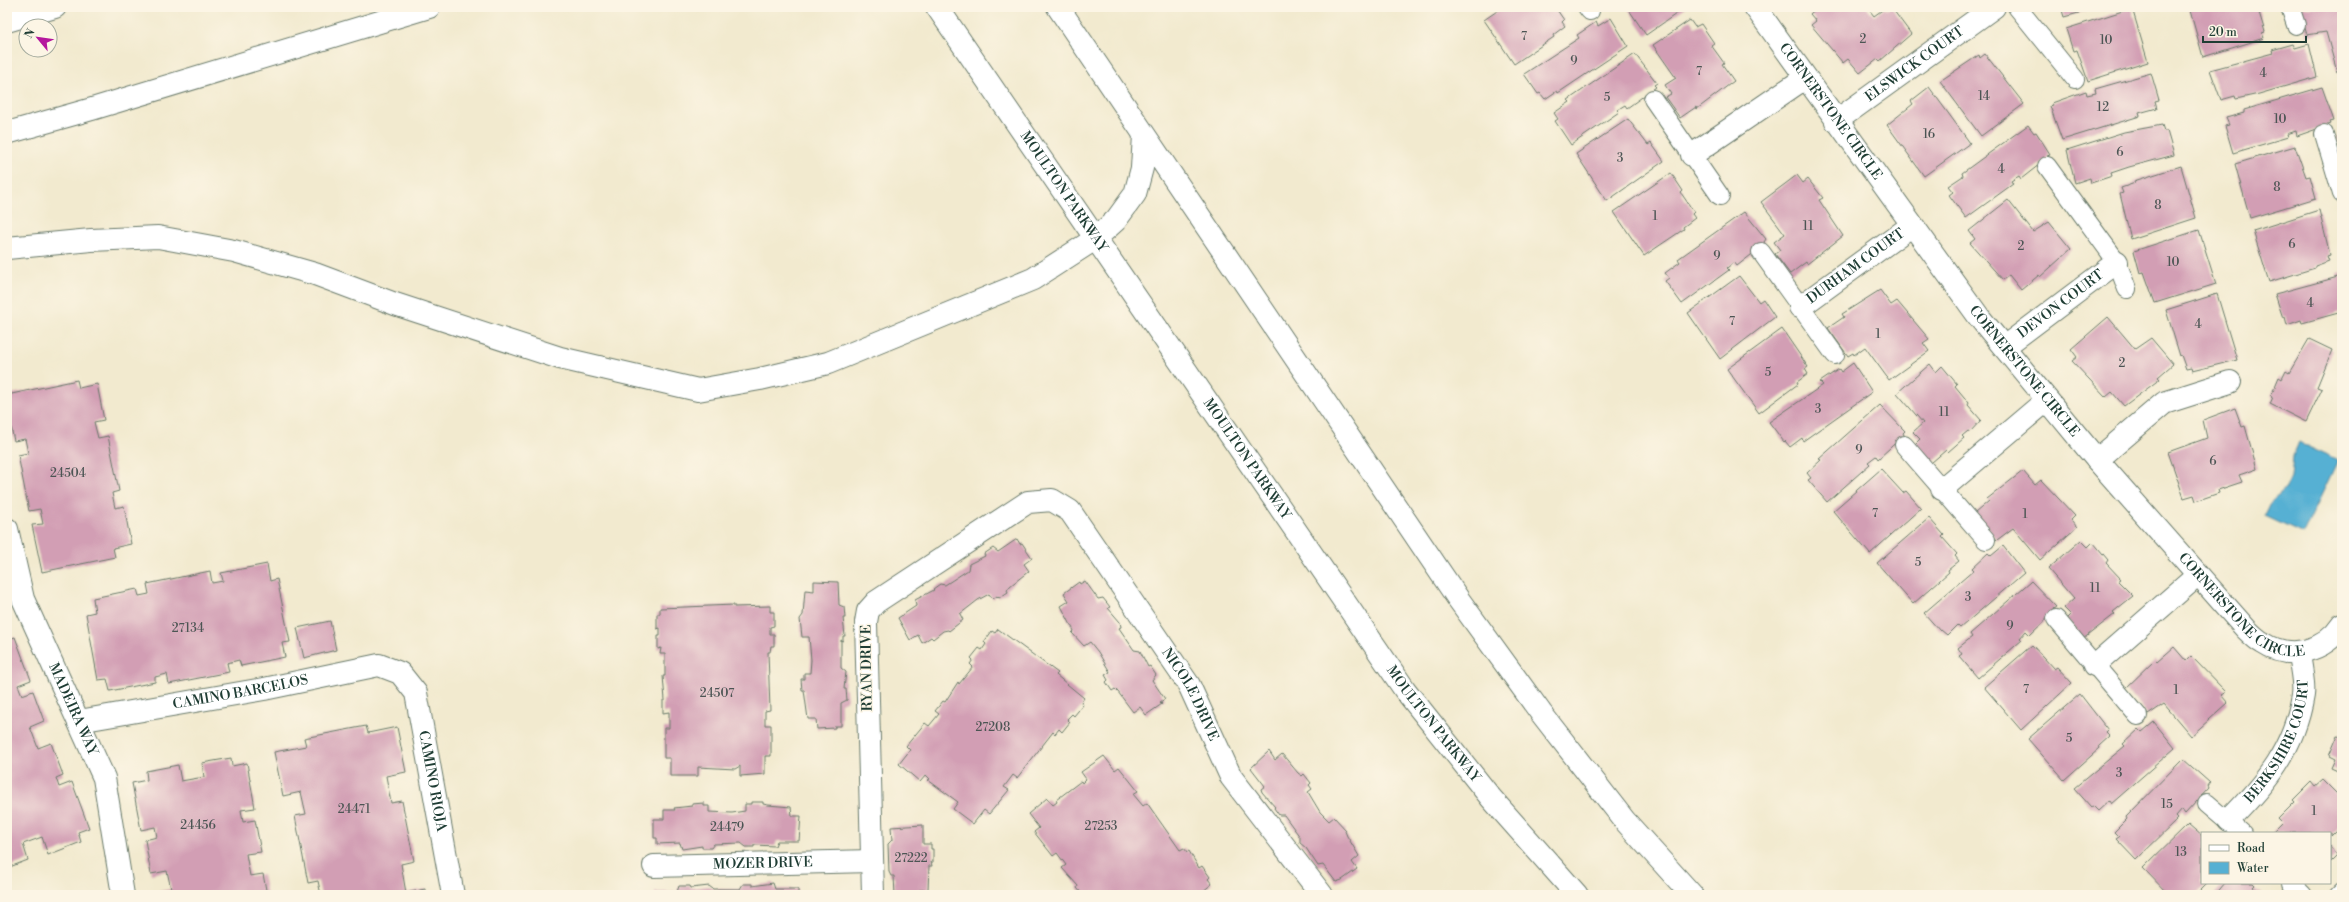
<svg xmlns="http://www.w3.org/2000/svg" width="2349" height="902" font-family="'Libre Bodoni',serif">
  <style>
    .water { fill: #56b0d3; stroke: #3a7684 }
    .building { fill: #d29eb4 }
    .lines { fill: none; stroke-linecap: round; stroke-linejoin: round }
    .lane-casing { stroke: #697a6a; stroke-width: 20 }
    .street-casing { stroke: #697a6a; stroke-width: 24 }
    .primary-casing { stroke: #697a6a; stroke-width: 24 }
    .highway-casing { stroke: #697a6a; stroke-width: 24 }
    .lane { stroke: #fff; stroke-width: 18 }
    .street { stroke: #fff; stroke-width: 22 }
    .primary { stroke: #fff; stroke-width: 22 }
    .highway { stroke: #fff; stroke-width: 22 }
    .labels { text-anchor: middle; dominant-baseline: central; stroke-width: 3; stroke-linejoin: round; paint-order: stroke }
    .number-label { font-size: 12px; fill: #4c5554 }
    .street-label { font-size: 14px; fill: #1f3d34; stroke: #fcf5e5 }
  </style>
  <rect width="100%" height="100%" fill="#fcf5e5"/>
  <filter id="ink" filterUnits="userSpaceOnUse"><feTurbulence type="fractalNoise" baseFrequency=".025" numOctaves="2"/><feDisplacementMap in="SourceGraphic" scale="8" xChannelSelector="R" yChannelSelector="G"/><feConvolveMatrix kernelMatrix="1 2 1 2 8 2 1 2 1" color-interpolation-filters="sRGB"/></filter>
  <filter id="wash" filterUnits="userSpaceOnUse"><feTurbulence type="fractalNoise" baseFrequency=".012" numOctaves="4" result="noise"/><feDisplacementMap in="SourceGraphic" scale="16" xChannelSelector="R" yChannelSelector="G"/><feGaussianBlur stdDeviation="0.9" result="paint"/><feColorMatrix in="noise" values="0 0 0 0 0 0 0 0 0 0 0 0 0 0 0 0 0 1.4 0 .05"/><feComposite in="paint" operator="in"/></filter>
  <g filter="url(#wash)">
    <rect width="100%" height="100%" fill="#f2eacf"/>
    <!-- water -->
    <path class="water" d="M2299 442 2338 460 2303 534 2265 516 2272 501 2285 490 2291 477 2293 456Z"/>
    <g id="blocks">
      <!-- building -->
      <g class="building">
        <path d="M1503 7H1555L1564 20 1562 22 1565 26 1553 35 1554 37 1514 64 1484 20Z"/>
        <path d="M1627 7H1686L1646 35Z"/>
        <path d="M1818 7H1867L1874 16 1885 8 1886 10 1891 7 1911 34 1880 61 1878 59 1860 73 1848 59 1843 63 1811 25 1816 21 1810 14Z"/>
        <path d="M2061 7H2092L2086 9V11L2064 17Z"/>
        <path d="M2189 7H2263L2258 9 2265 32 2262 33 2264 38 2203 57Z"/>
        <path d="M2299 7H2342V71L2337 72 2326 32 2307 35Z"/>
        <path d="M2132 8 2148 62 2088 81 2077 50 2073 51 2066 29Z"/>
        <path d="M1611 18 1628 46 1558 93 1557 91 1545 99 1540 93 1538 94 1524 74 1579 38 1577 35 1596 22 1598 26Z"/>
        <path d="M1690 20 1695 27 1701 24 1714 43 1711 45 1724 63 1722 64 1734 81 1697 109 1696 107 1680 118 1665 97 1671 94 1665 85 1676 78 1653 45Z"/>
        <path d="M2293 44 2295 48 2309 44 2317 77 2259 94 2236 99 2235 96 2221 100 2210 70 2273 53 2272 50Z"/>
        <path d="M1635 54 1657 83 1654 85 1656 87 1627 108 1625 105 1617 110 1619 112 1571 145 1555 121 1558 119 1554 113 1570 102 1568 100Z"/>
        <path d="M1985 54 2024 104 1981 136 1940 81 1979 55 1980 58Z"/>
        <path d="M2151 73 2159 100 2155 101 2157 108 2139 113 2140 116 2062 140 2050 106 2053 105 2052 103 2086 91 2087 95 2096 93 2095 89Z"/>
        <path d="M1929 87 1970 143 1924 176 1887 125 1913 104 1911 101Z"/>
        <path d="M2322 87 2334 121 2330 122 2331 124 2297 136 2296 131 2287 134 2288 137 2233 153 2225 126 2229 125 2226 118 2244 113V110Z"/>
        <path d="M1628 119 1648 145 1651 143 1664 161 1607 201 1576 154Z"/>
        <path d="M2028 125 2034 133 2036 132 2050 154 2047 155 2049 157 2021 179 2019 176 2011 181 2013 184 1966 218 1949 195 1953 192 1948 186 1963 176 1962 173Z"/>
        <path d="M2162 125 2164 131H2167L2174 155 2129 167 2111 173 2112 176 2091 183 2090 178 2075 183 2067 150 2124 132Z"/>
        <path d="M2342 135V153L2337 137Z"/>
        <path d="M2295 146 2306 177 2310 176 2316 198 2250 218 2235 164Z"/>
        <path d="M2181 166 2196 218 2131 239 2120 194 2123 193 2121 188 2135 183 2134 181Z"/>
        <path d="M1671 173 1683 191 1681 193 1694 212 1692 214 1695 218 1683 227 1684 229 1644 256 1614 212Z"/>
        <path d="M1797 175 1803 183 1808 179 1823 198 1819 200 1843 236 1807 264 1806 262 1790 274 1775 254 1780 250 1774 242 1785 234 1761 202Z"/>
        <path d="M2008 200 2033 232 2049 222 2071 249 2040 277 2039 275 2021 290 2009 275 2003 280 1970 243 1975 239 1969 231Z"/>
        <path d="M2319 210 2330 255 2327 256 2329 261 2315 266V268L2269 282 2253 231Z"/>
        <path d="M1744 212 1766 239 1764 242 1765 244 1737 266 1734 262 1727 268 1729 270 1682 304 1665 281 1669 278 1665 273 1680 262 1678 259Z"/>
        <path d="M2199 230 2216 284 2155 303 2144 272 2140 273 2134 251Z"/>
        <path d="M2342 272V312L2302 323 2301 320 2287 325 2285 317 2283 318 2275 294 2338 277V273Z"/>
        <path d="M1739 276 1759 302 1763 299 1775 317 1720 359 1688 313Z"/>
        <path d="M1880 290 1891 305 1897 301 1929 339 1923 343 1929 351 1889 380 1865 347 1854 355 1853 353 1848 356 1828 328 1844 317 1842 314Z"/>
        <path d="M2217 294 2237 360 2192 371 2191 368 2186 369 2181 355 2180 356 2166 310Z"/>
        <path d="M2108 317 2135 349 2151 338 2173 364 2158 377 2160 379 2124 406 2112 392 2106 397 2072 361 2077 357 2071 349Z"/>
        <path d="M1782 329 1808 367 1805 369 1808 374 1797 382 1798 384 1759 413 1727 369Z"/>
        <path d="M2309 339 2332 350 2317 387 2322 389 2306 422 2270 404 2273 397 2271 396 2279 377 2282 379 2286 371 2289 373Z"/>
        <path d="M1853 363 1872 392 1803 441 1802 438 1790 447 1785 441 1784 442 1769 422 1823 385 1820 382 1839 369 1841 372Z"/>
        <path d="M1930 364 1936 372 1942 366 1957 384 1955 386 1969 403 1968 405 1981 420 1970 432 1968 431 1962 436 1964 438 1948 452 1946 450 1931 463 1915 444 1920 439 1913 432 1923 423 1897 393Z"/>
        <path d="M77 380 79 388 97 384 104 420 94 422 98 438 108 436 119 491 112 493 115 508 124 506 131 544 113 548 115 557 42 572 32 525 43 524 40 509 29 511 18 455 28 453 25 439 14 441 7 407V395Z"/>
        <path d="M1880 405 1905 431 1903 433 1904 435 1878 459 1876 456 1868 462 1870 464 1827 502 1808 480 1811 478 1807 473 1821 460 1819 459Z"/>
        <path d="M2235 408 2242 427 2245 426 2257 469 2239 475 2242 482 2218 490 2219 493 2196 501 2194 495 2184 498 2168 452 2207 438 2203 420Z"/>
        <path d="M1881 469 1903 493 1906 491 1921 508 1870 554 1833 511Z"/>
        <path d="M2023 471 2035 485 2041 480 2075 516 2071 520 2077 527 2040 560 2013 528 1997 540 1975 513 1989 501 1987 499Z"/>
        <path d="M1929 518 1944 535 1942 537 1957 554 1955 556 1959 561 1948 570 1949 572 1913 604 1877 563Z"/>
        <path d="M1017 539 1020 544 1022 543 1032 558 1024 564 1029 571 1010 586 1007 590 1008 592 999 598 997 596 993 599 989 594 978 600 960 614 963 620 949 631 948 630 943 631 933 639 931 637 922 643 918 635 910 640 898 618 916 606 915 600 934 590 933 589 940 584 945 585 968 570 969 564 985 556 984 554 993 548 998 552Z"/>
        <path d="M2081 540 2088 547 2093 542 2108 560 2106 563 2121 579 2118 581 2133 596 2113 612 2115 614 2083 639 2066 620 2071 615 2064 608 2074 599 2048 569Z"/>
        <path d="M2003 546 2024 573 1960 628 1957 625 1947 635 1941 630 1940 631 1924 613 1974 570 1972 568 1988 553 1991 556Z"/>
        <path d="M267 564 270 581 277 579 290 642 282 643 285 657 241 666 239 660 227 663 229 672 169 684 167 674 155 677V682L110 691 107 679 98 680 86 614 95 612 93 598 137 589 139 596 149 594 147 584 210 571 212 583 223 581 221 573Z"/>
        <path d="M814 581 838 582 839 605 844 607 845 618H843L845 636H843V641L841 640V668L846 672 844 689H846L847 700 841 703V726H835V728L817 729 816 719H808L804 690H802L801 679H804V673H810L811 660 809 637H802L800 619 803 615 805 590 814 591Z"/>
        <path d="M1085 581 1098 599 1103 598 1110 607 1108 608 1120 622 1121 627 1119 628 1134 650 1140 651 1148 667 1150 666 1156 675 1152 680 1165 699 1160 702 1162 704 1146 715 1140 707 1133 712 1118 692 1115 689 1112 691 1106 682 1108 680 1105 675 1110 672 1098 652 1090 642 1084 646 1072 633 1074 631 1072 627 1061 606 1069 601 1064 593 1079 582 1080 584Z"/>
        <path d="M2031 581 2056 607 2053 609 2055 611 2030 635 2026 631 2020 638 2022 640 1978 678 1959 656 1962 654 1958 648 1972 637 1970 634Z"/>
        <path d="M734 605V607L770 606V612H774V626L770 627V634H774V646H771L770 652H768L770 710 765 711V725H771V756H765V774L740 776V766L735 769 698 767V776H670V758H664V728H669V712L663 713V700H665L663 676H665V654H660L661 648 658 649V636H660V628L657 629V614H660V608Z"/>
        <path d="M330 621 336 650 304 658 297 628Z"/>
        <path d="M998 629 1058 673 1056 675 1084 698 1081 702 1083 705 1074 716 1072 714 1067 719 1070 722 1062 732 1059 729 1055 734 1053 732 1017 778 1013 775 1004 787 1009 790 989 814 984 810 973 824 953 809 958 802 928 780 930 779 926 775 920 782 899 764 910 750 906 746 925 723 929 726 939 714 935 711 943 701 945 702 958 682 959 684 973 667 970 664 973 660 971 658 979 648 982 650 986 644 984 642 992 631 995 633Z"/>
        <path d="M15 637 31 680 18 685 22 695 33 691 44 721 30 727 38 748 51 743 63 775 56 778 59 787 72 782 89 828 78 832 81 842 48 855 42 837 23 844 28 860 7 868V640Z"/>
        <path d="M2032 645 2054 669 2057 667 2072 683 2021 730 1984 687Z"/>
        <path d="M2174 647 2186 661 2191 656 2226 692 2221 695 2228 703 2191 736 2164 704 2148 715 2125 689 2155 660 2157 662Z"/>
        <path d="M2080 694 2108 730 2106 732 2110 736 2099 746 2100 748 2064 780 2028 739Z"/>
        <path d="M2154 722 2175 748 2111 804 2109 801 2098 811 2093 806 2091 807 2074 788 2125 746 2123 744 2139 729 2142 732Z"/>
        <path d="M366 726 368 733 397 727 406 772 386 776 391 803 402 801 414 861 401 864 406 893 425 889 426 895H321L318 881 308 883 295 816 306 814 301 792 283 796 274 752 306 746 304 738Z"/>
        <path d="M2338 735 2342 736V773L2331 768 2335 759 2329 756Z"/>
        <path d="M1269 751 1275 760 1282 754 1298 773 1302 776 1304 774 1311 783 1309 785 1312 789 1308 792 1320 812 1329 821 1334 817 1346 830 1345 831 1347 836 1359 856 1352 862 1357 869 1342 880 1336 882 1323 865 1318 866 1306 848 1300 843V837L1284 815H1279L1274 808 1275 807 1262 792 1261 789 1265 786 1251 768Z"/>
        <path d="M1104 756 1115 770 1119 767 1138 791 1133 794 1143 806 1147 803 1180 850 1184 848 1187 852 1189 851 1199 868 1202 866 1210 877 1208 879 1212 884 1198 895H1083L1077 888 1078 886 1062 868 1066 865 1057 853 1053 856 1034 832 1039 828 1028 814 1047 798 1053 805 1057 802 1056 800 1081 781 1082 783 1086 779 1081 772Z"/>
        <path d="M231 758 232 766 247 763 255 808 241 810 243 822 255 820 261 852 246 854 250 876 263 874 267 895H157L156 892 171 889 167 871 151 874 145 840 157 837 155 827 141 830 132 783 147 780 146 771 178 765 181 781 204 777 202 763Z"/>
        <path d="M2183 759 2210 783 2208 786 2209 788 2185 814 2182 810 2176 817 2178 819 2136 860 2116 839 2119 837 2114 832 2127 819 2126 817Z"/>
        <path d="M2323 780 2342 799V824L2330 836V833H2272L2282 823 2278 819 2295 802 2293 800 2311 782 2315 787Z"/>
        <path d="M751 802H763V804L768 805 791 807 792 816H801L799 841H777L775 846 754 845V847H746L741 843 714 844 711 848H702V846L682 849 680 843 657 844V838H654V819H664V810H675L674 808 692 806V804L704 803V806H709V812L732 813 745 811V804H751Z"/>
        <path d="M2188 824 2202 836V883H2208L2196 895H2169L2143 868Z"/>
        <path d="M923 825V844H931V849H933V862H931L932 866H929L928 890H919V895H895L894 876H891L889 872 888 844 892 840 891 827Z"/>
        <path d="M2330 846 2337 855 2330 862Z"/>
        <path d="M773 883 775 889H798V895H655V892H677L679 886H690L691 888 709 886 713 889H740L743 884H752V886Z"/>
        <path d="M2224 883H2253L2255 885 2253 887 2262 895H2214Z"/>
      </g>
    </g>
  </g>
  <g filter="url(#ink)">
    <use href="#blocks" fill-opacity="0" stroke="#697a6a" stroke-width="1"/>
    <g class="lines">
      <!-- lane casing -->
      <g class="lane-casing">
        <g id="lane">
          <path d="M1587 7 1590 11"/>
          <path d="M2017 7 2075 79"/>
          <path d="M2290 7 2296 25"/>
          <path d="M1653 99 1720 196"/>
          <path d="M2324 134 2342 194"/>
          <path d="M2047 166 2117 262 2127 289"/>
          <path d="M1761 252 1835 355"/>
          <path d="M1904 445 1986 540"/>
          <path d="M2056 619 2138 716"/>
          <path d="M2207 803 2242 833"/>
          <path d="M2291 883 2303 895"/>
          <path d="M2338 895 2342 891"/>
        </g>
      </g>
      <!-- street casing -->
      <g class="street-casing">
        <g id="street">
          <path id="s1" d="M1755 7 1979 317 2097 460 2246 629C2251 634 2257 640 2263 643 2290 661 2325 651 2342 625"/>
          <path id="s2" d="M1836 121 1994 7"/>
          <path d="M1692 155 1805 78"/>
          <path id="s3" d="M1800 307 1911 226"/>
          <path id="s4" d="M2004 347 2117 262"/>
          <path d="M2097 460 2164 403 2230 382"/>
          <path d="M1942 489 2047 400"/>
          <path id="s5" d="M7 529 23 599 104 778 123 895"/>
          <path d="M2095 665 2198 575"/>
          <path id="s6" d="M79 721 264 689 379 665 400 673 416 693 453 895"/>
          <path id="s7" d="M2229 820C2266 783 2294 749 2303 695 2305 682 2300 666 2299 652"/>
          <path id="s8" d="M654 866 872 861"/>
          <path id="s9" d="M873 895 866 622 868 611 876 602 1028 502 1052 500 1070 511 1189 685 1231 777 1322 895"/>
        </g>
      </g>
      <!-- primary casing -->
      <g class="primary-casing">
        <g id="primary">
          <path id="s10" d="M937 7 1405 690 1491 798 1577 895"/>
          <path d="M1058 7 1459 600 1541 713 1625 821 1692 895"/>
        </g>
      </g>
      <!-- highway casing -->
      <g class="highway-casing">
        <g id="highway">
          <path d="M7 21 55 7"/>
          <path d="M7 133 92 109 429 7"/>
          <path d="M7 248 91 240 158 237 234 251 315 274 395 304 560 358 698 390 760 379 828 363 1033 279 1095 239 1116 220 1135 194 1142 168 1144 135"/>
        </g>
      </g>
      <!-- lane -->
      <use href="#lane" class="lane"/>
      <!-- street -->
      <use href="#street" class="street"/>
      <!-- primary -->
      <use href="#primary" class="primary"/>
      <!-- highway -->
      <use href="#highway" class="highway"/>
    </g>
  </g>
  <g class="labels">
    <!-- number labels -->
    <g class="number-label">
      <text x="1524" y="36">7</text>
      <text x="1863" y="39">2</text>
      <text x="2106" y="40">10</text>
      <text x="1574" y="61">9</text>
      <text x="1699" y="71">7</text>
      <text x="2263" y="73">4</text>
      <text x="1984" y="96">14</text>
      <text x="1607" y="97">5</text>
      <text x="2103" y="107">12</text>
      <text x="2280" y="119">10</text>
      <text x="1929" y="134">16</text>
      <text x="2120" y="152">6</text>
      <text x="1620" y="158">3</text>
      <text x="2001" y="169">4</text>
      <text x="2277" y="187">8</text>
      <text x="2158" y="205">8</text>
      <text x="1655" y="216">1</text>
      <text x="1808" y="226">11</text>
      <text x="2292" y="244">6</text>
      <text x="2021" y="246">2</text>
      <text x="1717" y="256">9</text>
      <text x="2173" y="262">10</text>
      <text x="2310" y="303">4</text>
      <text x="1732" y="321">7</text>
      <text x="2198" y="324">4</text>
      <text x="1878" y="334">1</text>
      <text x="2122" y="363">2</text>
      <text x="1768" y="372">5</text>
      <text x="1818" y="409">3</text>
      <text x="1944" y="412">11</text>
      <text x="1859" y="450">9</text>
      <text x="2213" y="461">6</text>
      <text x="68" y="473">24504</text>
      <text x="1875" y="513">7</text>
      <text x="2025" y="514">1</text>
      <text x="1918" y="562">5</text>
      <text x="2095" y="588">11</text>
      <text x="1968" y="597">3</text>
      <text x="2010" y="626">9</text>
      <text x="188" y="628">27134</text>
      <text x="2026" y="689">7</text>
      <text x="2176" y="690">1</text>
      <text x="717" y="693">24507</text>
      <text x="993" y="727">27208</text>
      <text x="2069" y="738">5</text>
      <text x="2119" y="773">3</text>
      <text x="2167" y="804">15</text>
      <text x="354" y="809">24471</text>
      <text x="2314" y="811">1</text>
      <text x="198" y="825">24456</text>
      <text x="1101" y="826">27253</text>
      <text x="727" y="827">24479</text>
      <text x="2181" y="852">13</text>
      <text x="911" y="858">27222</text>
    </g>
    <!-- street labels -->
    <g class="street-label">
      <text stroke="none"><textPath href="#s2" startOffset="97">ELSWICK COURT</textPath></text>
      <text stroke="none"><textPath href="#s1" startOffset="129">CORNERSTONE CIRCLE</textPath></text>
      <text stroke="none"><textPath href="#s10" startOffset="224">MOULTON PARKWAY</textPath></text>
      <text stroke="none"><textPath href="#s3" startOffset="69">DURHAM COURT</textPath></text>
      <text stroke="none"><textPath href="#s4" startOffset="71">DEVON COURT</textPath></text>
      <text stroke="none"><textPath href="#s1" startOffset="453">CORNERSTONE CIRCLE</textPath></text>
      <text stroke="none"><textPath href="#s10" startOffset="548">MOULTON PARKWAY</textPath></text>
      <text stroke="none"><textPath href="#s1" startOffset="777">CORNERSTONE CIRCLE</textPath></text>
      <text transform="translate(867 668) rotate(-91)">RYAN DRIVE</text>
      <text stroke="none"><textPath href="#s6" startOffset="164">CAMINO BARCELOS</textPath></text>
      <text stroke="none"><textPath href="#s9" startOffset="743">NICOLE DRIVE</textPath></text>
      <text stroke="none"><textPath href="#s5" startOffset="193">MADEIRA WAY</textPath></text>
      <text stroke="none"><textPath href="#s10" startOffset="872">MOULTON PARKWAY</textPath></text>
      <text stroke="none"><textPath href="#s7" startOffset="95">BERKSHIRE COURT</textPath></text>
      <text stroke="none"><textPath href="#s6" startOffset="443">CAMINO RIOJA</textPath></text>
      <text stroke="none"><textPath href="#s8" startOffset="109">MOZER DRIVE</textPath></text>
    </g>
  </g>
  <!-- margin -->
  <rect width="2349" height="902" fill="none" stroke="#fcf5e5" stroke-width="24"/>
  <!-- legend -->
  <rect x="2201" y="832" width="130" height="52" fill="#fcf5e5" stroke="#a4ab9e"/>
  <rect x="2209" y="845" width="20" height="6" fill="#ffffff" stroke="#a4ab9e"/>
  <text x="2237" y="852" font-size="12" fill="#1f3d34">Road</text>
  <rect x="2209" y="862" width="20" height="12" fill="#56b0d3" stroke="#a4ab9e"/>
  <text x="2237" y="872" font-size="12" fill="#1f3d34">Water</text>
  <!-- north arrow -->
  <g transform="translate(38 38) rotate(299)"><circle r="19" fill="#fcf5e5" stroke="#a4ab9e"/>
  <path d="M0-3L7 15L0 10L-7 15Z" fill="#b5179e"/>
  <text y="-6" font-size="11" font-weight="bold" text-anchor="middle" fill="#1f3d34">N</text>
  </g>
  <!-- scale -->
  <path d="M2203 36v6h103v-6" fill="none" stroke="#1f3d34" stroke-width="2"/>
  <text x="2209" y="36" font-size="12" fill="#1f3d34" stroke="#fcf5e5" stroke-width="3" paint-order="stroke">20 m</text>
</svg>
